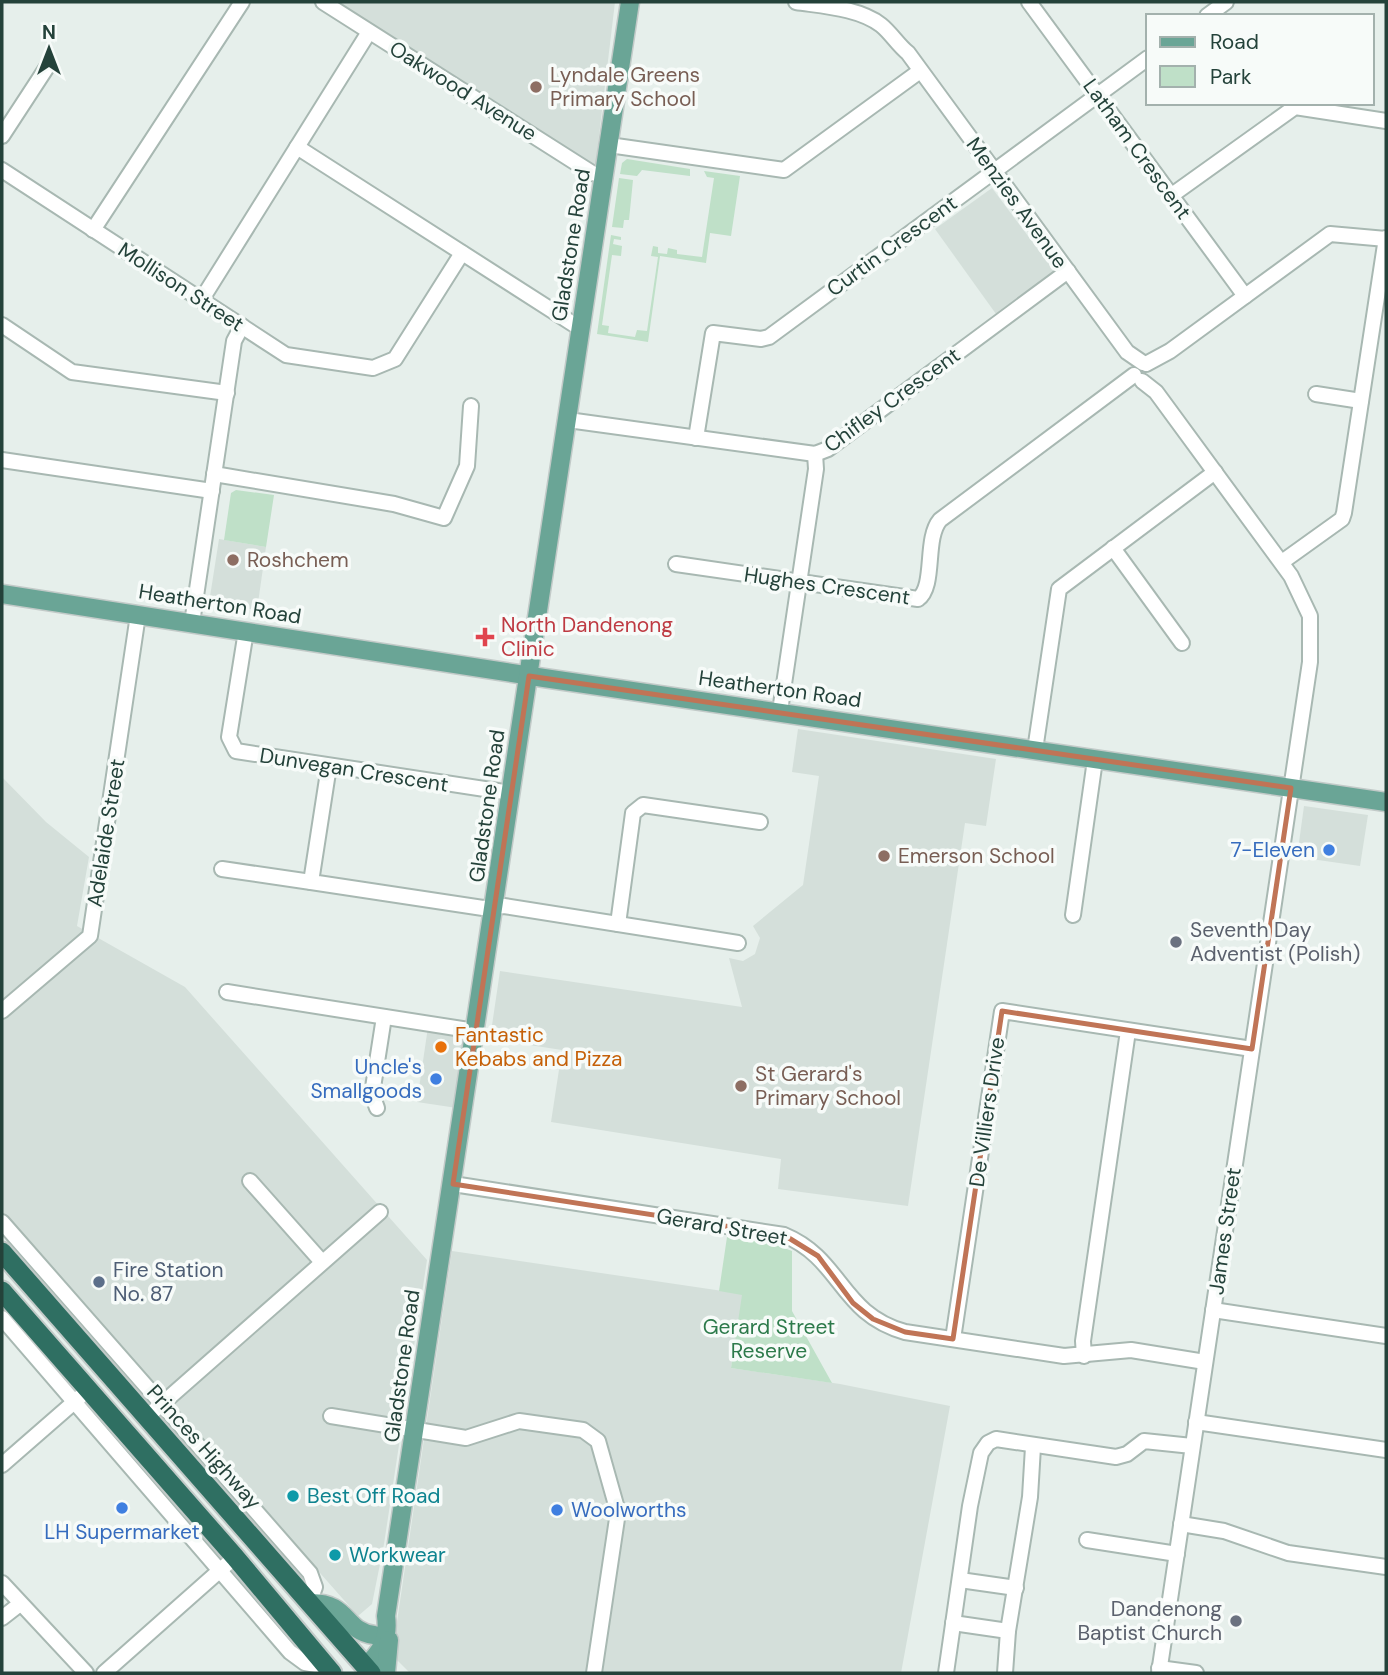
<svg xmlns="http://www.w3.org/2000/svg" width="1388" height="1675" font-family="'DM Sans',sans-serif">
  <style>
    .built { fill: #d4dfda }
    .green { fill: #bfe0c8 }
    .lines { fill: none; stroke-linecap: round; stroke-linejoin: round }
    .minor-casing { stroke: #a8b8b2; stroke-width: 18 }
    .major-casing { stroke: #c2cac8; stroke-width: 21 }
    .highway-casing { stroke: #c2cac8; stroke-width: 23 }
    .minor { stroke: #fff; stroke-width: 14 }
    .major { stroke: #6aa596; stroke-width: 18 }
    .highway { stroke: #2f6f62; stroke-width: 19 }
    .marked { fill: none; stroke: #c07456; stroke-width: 5; stroke-linejoin: round }
    .education-dot { fill: #8d6e63; stroke: #f7fbf9; stroke-width: 2.5 }
    .health-dot { fill: #e0444e; stroke: #f7fbf9; stroke-width: 2.5 }
    .shop-dot { fill: #3f7fe0; stroke: #f7fbf9; stroke-width: 2.5 }
    .worship-dot { fill: #6b7280; stroke: #f7fbf9; stroke-width: 2.5 }
    .food-dot { fill: #e8710a; stroke: #f7fbf9; stroke-width: 2.5 }
    .service-dot { fill: #5c6f8a; stroke: #f7fbf9; stroke-width: 2.5 }
    .culture-dot { fill: #0f9aa8; stroke: #f7fbf9; stroke-width: 2.5 }
    .labels { text-anchor: middle; dominant-baseline: central; stroke-width: 7; stroke-linejoin: round; paint-order: stroke }
    .education-label { font-size: 21px; fill: #785e54; stroke: #f7fbf9; text-anchor: start }
    .street-label { font-size: 21px; fill: #24423a; stroke: #f7fbf9 }
    .health-label { font-size: 21px; fill: #be3a42; stroke: #f7fbf9; text-anchor: start }
    .shop-label { font-size: 21px; fill: #366cbe; stroke: #f7fbf9; text-anchor: end }
    .worship-label { font-size: 21px; fill: #5b616d; stroke: #f7fbf9; text-anchor: start }
    .food-label { font-size: 21px; fill: #c56008; stroke: #f7fbf9; text-anchor: start }
    .service-label { font-size: 21px; fill: #4e5e75; stroke: #f7fbf9; text-anchor: start }
    .park-label { font-size: 21px; fill: #2d7a4b; stroke: #f7fbf9 }
    .culture-label { font-size: 21px; fill: #0d838f; stroke: #f7fbf9; text-anchor: start }
  </style>
  <rect width="100%" height="100%" fill="#e6efeb"/>
  <!-- built -->
  <g class="built">
    <path d="M341 2H615L595 169 339 5Z"/>
    <path d="M992 188 1055 272 996 314 935 229Z"/>
    <path d="M219 539 266 547 257 610 209 603Z"/>
    <path d="M798 729 996 759 986 826 965 823 908 1206 778 1189 781 1159 551 1122 562 1050 490 1039 500 971 742 1007 729 958 743 961 755 954 760 938 753 926 803 885 819 776 792 772Z"/>
    <path d="M2 777 46 822 89 857 77 926 185 987 427 1260 384 1544 372 1604 358 1616 2 1213Z"/>
    <path d="M1304 806 1368 815 1360 866 1297 857Z"/>
    <path d="M428 1027 465 1035 457 1108 417 1102Z"/>
    <path d="M452 1251 743 1294 731 1368 840 1384 950 1406 901 1673H410L392 1655Z"/>
  </g>
  <!-- green -->
  <g class="green">
    <path d="M627 159 690 169V176L642 170 637 176 620 174 622 163Z"/>
    <path d="M704 171 740 176 731 236 710 233 706 263 660 256 648 342 597 334 611 235 621 237V240L614 239 613 244 622 246 621 256 612 255 602 325 609 326 608 333 635 337 637 330 647 331 658 257 651 256 653 246 658 247V253L667 254 668 248 677 250V254L702 257 714 178 707 177Z"/>
    <path d="M619 178 633 180 629 220H624L623 228 612 227Z"/>
    <path d="M236 490 274 495 266 547 224 540 231 493Z"/>
    <path d="M727 1237 771 1243 792 1251V1311L832 1383 731 1368 742 1295 719 1291Z"/>
  </g>
  <g class="lines">
    <!-- minor casing -->
    <g class="minor-casing">
      <g id="minor">
        <path d="M323 2 592 173 605 176"/>
        <path d="M796 2C822 6 859 8 881 25 891 33 898 45 908 53L1127 352 1143 363"/>
        <path d="M1029 2 1245 296"/>
        <path d="M1207 16 1226 2"/>
        <path d="M2 136 49 64"/>
        <path d="M609 145 784 170 920 71"/>
        <path d="M297 147 581 329"/>
        <path d="M2 170 286 355 373 368 395 359 462 253"/>
        <path d="M1172 195 1295 107 1386 121"/>
        <path d="M93 230 242 2"/>
        <path d="M202 299 369 32"/>
        <path d="M2 325 72 372 227 393"/>
        <path d="M1146 364 1170 351 1330 234 1386 239"/>
        <path d="M1142 381 1156 392 1291 576 1310 616V662L1159 1673"/>
        <path d="M1316 394 1361 401"/>
        <path d="M568 420 815 454 828 449 1068 271"/>
        <path d="M696 438 713 333 761 339 769 337 1148 58"/>
        <path d="M2 460 212 491"/>
        <path d="M214 474 394 504 444 518 467 466 471 406"/>
        <path d="M1113 548 1182 643"/>
        <path d="M1282 562 1342 519 1344 513 1386 238"/>
        <path d="M676 564 918 599C936 586 924 539 940 520L1134 375"/>
        <path d="M192 623 234 341 242 326"/>
        <path d="M246 631 229 737 236 751 511 793"/>
        <path d="M780 711 816 469 815 454"/>
        <path d="M1035 750 1059 589 1215 472"/>
        <path d="M329 766 311 882 483 908 504 906 738 943"/>
        <path d="M222 869 311 882"/>
        <path d="M1073 915 1095 760"/>
        <path d="M618 924 633 813 643 805 760 822"/>
        <path d="M227 992 475 1031"/>
        <path d="M2 1011 90 936 138 615"/>
        <path d="M377 1108 372 1094 384 1017"/>
        <path d="M250 1181 322 1262"/>
        <path d="M453 1184 784 1235C842 1259 840 1314 905 1332L1064 1356 1131 1350 1205 1362"/>
        <path d="M2 1222 310 1573 315 1587 309 1603"/>
        <path d="M1213 1310 1386 1336"/>
        <path d="M2 1318 290 1652 305 1663 327 1667"/>
        <path d="M953 1339 1002 1011 1252 1049"/>
        <path d="M1084 1356 1083 1341 1128 1031"/>
        <path d="M331 1416 466 1438 519 1421 583 1430 598 1441 618 1512 594 1673"/>
        <path d="M147 1417 380 1212"/>
        <path d="M1196 1422 1386 1450"/>
        <path d="M2 1465 80 1397"/>
        <path d="M1181 1524 1224 1531 1288 1553 1386 1567"/>
        <path d="M1087 1540 1177 1554"/>
        <path d="M960 1580 1016 1588"/>
        <path d="M2 1583 86 1673"/>
        <path d="M2 1618 20 1604"/>
        <path d="M953 1623 1008 1631"/>
        <path d="M1159 1668 1196 1673"/>
        <path d="M104 1673 235 1557"/>
        <path d="M946 1673 970 1506 981 1453 988 1443 996 1439 1116 1457 1127 1454 1144 1441 1192 1446"/>
        <path d="M1005 1673 1008 1631 1030 1497 1033 1447"/>
      </g>
    </g>
    <!-- major casing -->
    <g class="major-casing">
      <g id="major">
        <path d="M2 594 544 678 1386 802"/>
        <path d="M309 1603C350 1602 343 1631 374 1635"/>
        <path d="M365 1666C382 1652 389 1638 386 1616L630 2"/>
        <path d="M386 1673 389 1640"/>
      </g>
    </g>
    <!-- highway casing -->
    <g class="highway-casing">
      <g id="highway">
        <path d="M2 1252 371 1673"/>
        <path d="M2 1291 235 1557 332 1673"/>
      </g>
    </g>
    <!-- minor -->
    <use href="#minor" class="minor"/>
    <!-- major -->
    <use href="#major" class="major"/>
    <!-- highway -->
    <use href="#highway" class="highway"/>
  </g>
  <!-- marked area -->
  <path class="marked" d="M529 676 1291 788 1252 1049 1002 1011 953 1339 905 1332 873 1319 853 1303 818 1256 784 1235 453 1184Z"/>
  <!-- markers -->
  <g class="education-dot">
    <circle cx="536" cy="87" r="7"/>
    <circle cx="233" cy="560" r="7"/>
    <circle cx="884" cy="856" r="7"/>
    <circle cx="741" cy="1086" r="7"/>
  </g>
  <path class="health-dot" d="M481.5 626.5h7v7h7v7h-7v7h-7v-7h-7v-7h7z"/>
  <g class="shop-dot">
    <circle cx="1329" cy="850" r="7"/>
    <circle cx="436" cy="1079" r="7"/>
    <circle cx="122" cy="1508" r="7"/>
    <circle cx="557" cy="1510" r="7"/>
  </g>
  <g class="worship-dot">
    <circle cx="1176" cy="942" r="7"/>
    <circle cx="1236" cy="1621" r="7"/>
  </g>
  <circle class="food-dot" cx="441" cy="1047" r="7"/>
  <circle class="service-dot" cx="99" cy="1282" r="7"/>
  <g class="culture-dot">
    <circle cx="293" cy="1496" r="7"/>
    <circle cx="335" cy="1555" r="7"/>
  </g>
  <g class="labels">
    <!-- education labels -->
    <g class="education-label">
      <text x="550" y="75">Lyndale Greens<tspan x="550" dy="24">Primary School</tspan></text>
      <text x="247" y="560">Roshchem</text>
      <text x="898" y="856">Emerson School</text>
      <text x="755" y="1074">St Gerard's<tspan x="755" dy="24">Primary School</tspan></text>
    </g>
    <!-- street labels -->
    <g class="street-label">
      <text transform="translate(463 91) rotate(32)">Oakwood Avenue</text>
      <text transform="translate(1137 149) rotate(54)">Latham Crescent</text>
      <text transform="translate(1017 203) rotate(54)">Menzies Avenue</text>
      <text transform="translate(571 245) rotate(-81)">Gladstone Road</text>
      <text transform="translate(892 246) rotate(-36)">Curtin Crescent</text>
      <text transform="translate(181 287) rotate(33)">Mollison Street</text>
      <text transform="translate(892 400) rotate(-36)">Chifley Crescent</text>
      <text transform="translate(827 586) rotate(8)">Hughes Crescent</text>
      <text transform="translate(220 604) rotate(9)">Heatherton Road</text>
      <text transform="translate(780 689) rotate(8)">Heatherton Road</text>
      <text transform="translate(354 770) rotate(9)">Dunvegan Crescent</text>
      <text transform="translate(487 806) rotate(-82)">Gladstone Road</text>
      <text transform="translate(106 833) rotate(-81)">Adelaide Street</text>
      <text transform="translate(987 1112) rotate(-82)">De Villiers Drive</text>
      <text transform="translate(722 1227) rotate(10)">Gerard Street</text>
      <text transform="translate(1225 1231) rotate(-82)">James Street</text>
      <text transform="translate(402 1366) rotate(-82)">Gladstone Road</text>
      <text transform="translate(204 1447) rotate(48)">Princes Highway</text>
    </g>
    <!-- health labels -->
    <g class="health-label">
      <text x="501" y="625">North Dandenong<tspan x="501" dy="24">Clinic</tspan></text>
    </g>
    <!-- shop labels -->
    <g class="shop-label">
      <text x="1315" y="850">7-Eleven</text>
      <text x="422" y="1067">Uncle's<tspan x="422" dy="24">Smallgoods</tspan></text>
      <text x="571" y="1510" text-anchor="start">Woolworths</text>
      <text x="122" y="1532" text-anchor="middle">LH Supermarket</text>
    </g>
    <!-- worship labels -->
    <g class="worship-label">
      <text x="1190" y="930">Seventh Day<tspan x="1190" dy="24">Adventist (Polish)</tspan></text>
      <text x="1222" y="1609" text-anchor="end">Dandenong<tspan x="1222" dy="24">Baptist Church</tspan></text>
    </g>
    <!-- food labels -->
    <g class="food-label">
      <text x="455" y="1035">Fantastic<tspan x="455" dy="24">Kebabs and Pizza</tspan></text>
    </g>
    <!-- service labels -->
    <g class="service-label">
      <text x="113" y="1270">Fire Station<tspan x="113" dy="24">No. 87</tspan></text>
    </g>
    <!-- park labels -->
    <g class="park-label">
      <text x="769" y="1327">Gerard Street<tspan x="769" dy="24">Reserve</tspan></text>
    </g>
    <!-- culture labels -->
    <g class="culture-label">
      <text x="307" y="1496">Best Off Road</text>
      <text x="349" y="1555">Workwear</text>
    </g>
  </g>
  <!-- border -->
  <rect width="1388" height="1675" fill="none" stroke="#24423a" stroke-width="7"/>
  <!-- legend -->
  <rect x="1146" y="14" width="228" height="91" fill="#f7fbf9" stroke="#a3b1ad" stroke-width="2"/>
  <rect x="1160" y="37" width="35" height="10" fill="#6aa596" stroke="#a3b1ad" stroke-width="2"/>
  <text x="1210" y="49" font-size="21" fill="#24423a">Road</text>
  <rect x="1160" y="66" width="35" height="21" fill="#bfe0c8" stroke="#a3b1ad" stroke-width="2"/>
  <text x="1210" y="84" font-size="21" fill="#24423a">Park</text>
  <!-- north arrow -->
  <g transform="translate(49 49)" stroke="#f7fbf9" stroke-width="5" paint-order="stroke">
  <path d="M0-5L12 26L0 18L-12 26Z" fill="#24423a"/>
  <text y="-10" font-size="19" font-weight="bold" text-anchor="middle" fill="#24423a">N</text>
  </g>
</svg>
